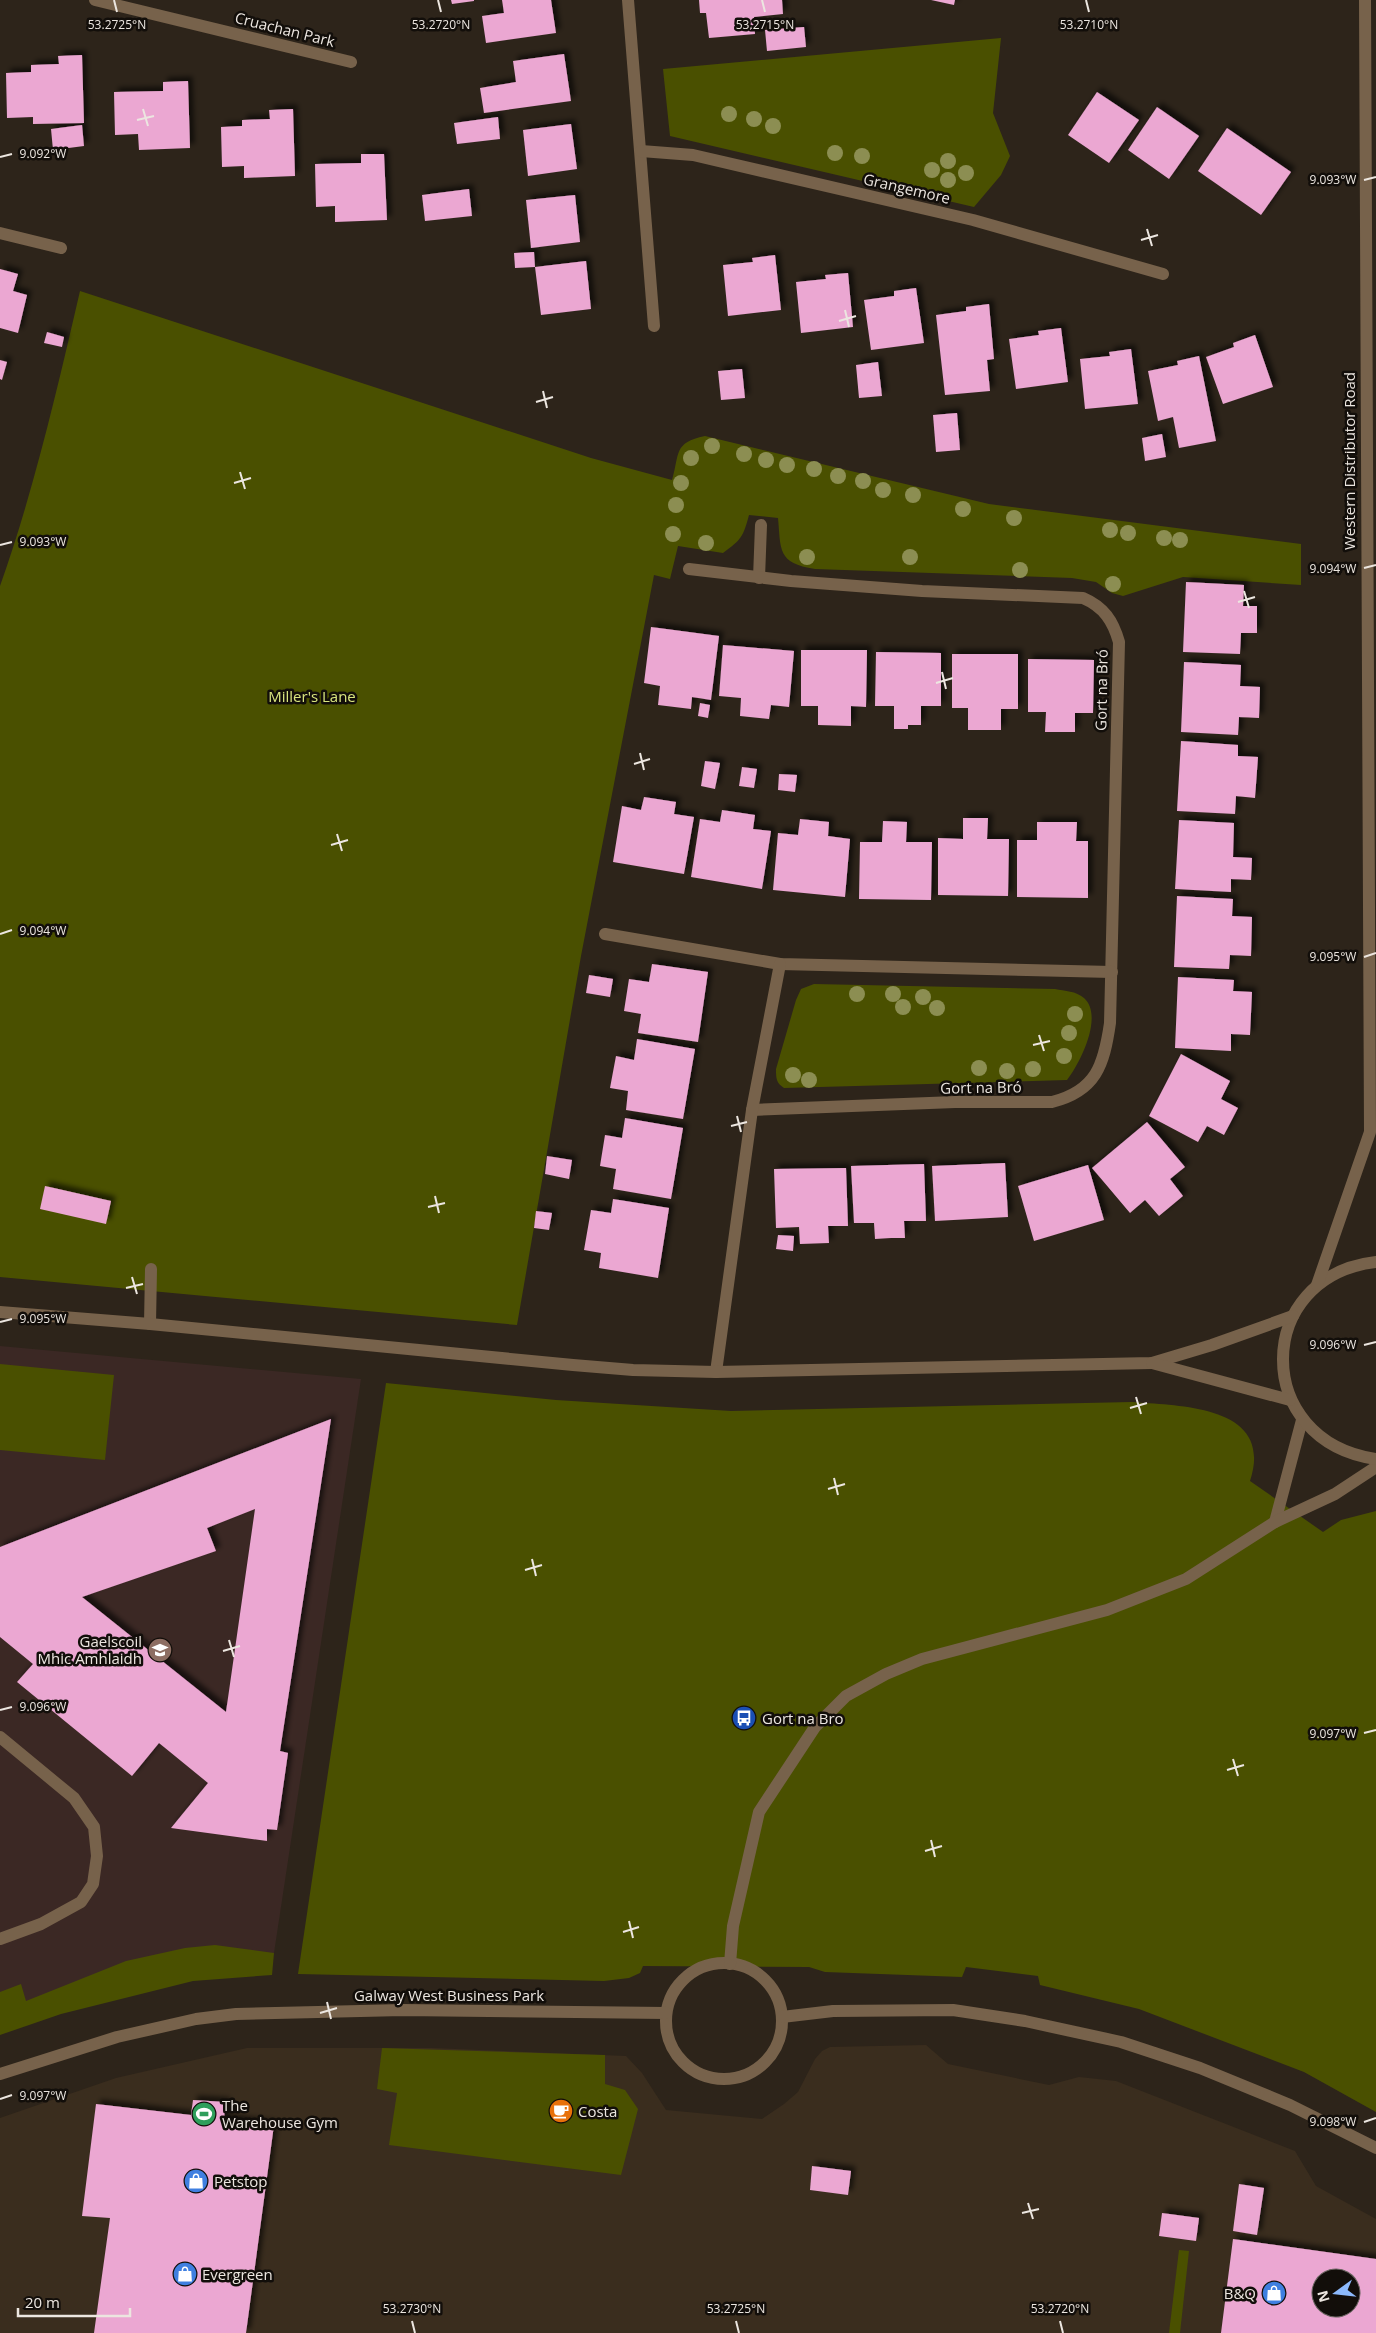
<svg xmlns="http://www.w3.org/2000/svg" width="1376" height="2333" font-family="'Open Sans',sans-serif">
  <style>
    .built { fill: #3a2d1e; fill-rule: evenodd }
    .education { fill: #3b2824 }
    .green { fill: #4a5000 }
    .building { fill: #eba7d2; fill-rule: evenodd; filter: url(#shadow) }
    .lines { fill: none; stroke-linecap: round; stroke-linejoin: round }
    .service { stroke: #77624b; stroke-width: 12 }
    .minor { stroke: #77624b; stroke-width: 12 }
    .tertiary { stroke: #77624b; stroke-width: 12 }
    .tree { fill: #8c8e52 }
    .ticks { fill: none; stroke: #ece6e0; stroke-width: 2 }
    .labels { text-anchor: middle; dominant-baseline: central; stroke-width: 5; stroke-linejoin: round; paint-order: stroke }
    .street-label { font-size: 15px; fill: #ece6e0; stroke: #120e0a }
    .park-label { font-size: 15px; fill: #d9e57f; stroke: #120e0a }
    .poi-label { font-size: 15px; fill: #ece6e0; stroke: #120e0a; text-anchor: start }
    .ticks-label { font-size: 12px; text-anchor: middle; fill: #ece6e0; stroke: #120e0a; stroke-width: 5; stroke-linejoin: round; paint-order: stroke }
  </style>
  <defs>
    <filter id="shadow"><feDropShadow dx="4.5" dy="-4.5" stdDeviation="2.5" flood-color="#0009"/></filter>
  </defs>
  <rect width="100%" height="100%" fill="#2d241a"/>
  <!-- built -->
  <path class="built" d="M926 2045 948 2064 1049 2085 1079 2077 1116 2081 1295 2151 1316 2186 1376 2219V2333H0V2118L116 2078 247 2048H432L626 2056 642 2073 666 2110 762 2119 784 2104 798 2092 815 2059 822 2051 830 2047ZM1321 2278H1351V2308H1321Z"/>
  <!-- education -->
  <path class="education" d="M0 1346 361 1379 274 1953 214 1957 0 2011Z"/>
  <!-- green -->
  <g class="green">
    <path d="M1001 38 993 113 1010 156 1001 175 974 207 670 136 663 69Z"/>
    <path d="M80 291 591 458 672 480C680 453 673 443 705 436L989 504 1301 544V585L1183 577 1123 596 1112 593 1096 582 1072 578 815 569C777 563 781 550 778 518L749 515C743 537 742 539 723 553L678 546 670 579 654 575 581 956 517 1325 0 1277V586C34 490 57 390 80 291Z"/>
    <path d="M814 984 1055 989C1065 991 1076 991 1084 998 1104 1016 1080 1063 1067 1080L784 1088C776 1083 776 1078 776 1069L796 1000 801 989Z"/>
    <path d="M0 1364 114 1375 105 1460 0 1450Z"/>
    <path d="M386 1383 556 1400 731 1411 1132 1402C1180 1406 1275 1405 1250 1481L1323 1532 1341 1520 1376 1511V2112L1304 2072 1139 2009 1040 1985 1038 1976 966 1967 962 1977 825 1972 809 1967 643 1966 640 1973 629 1978 604 1981 298 1974Z"/>
    <path d="M215 1945 274 1953 272 1975 193 1981 61 2014 0 2035V1992L21 1984 26 2001 126 1961 185 1948Z"/>
    <path d="M382 2048 605 2055V2084L625 2090 638 2109 621 2175 389 2145 397 2093 377 2089Z"/>
    <path d="M1179 2250 1189 2251 1180 2333H1169Z"/>
  </g>
  <!-- building -->
  <g class="building">
    <path d="M451 0H474V1L452 4Z"/>
    <path d="M502 0H551L556 33 486 43 482 16 504 13Z"/>
    <path d="M699 0H782L783 14 754 17 755 34 709 38 706 13H700Z"/>
    <path d="M931 0H955L954 5Z"/>
    <path d="M804 27 806 47 767 51 765 30Z"/>
    <path d="M564 54 571 101 484 113 480 88 516 82 513 61Z"/>
    <path d="M82 55 84 123 33 124V117L7 118 6 73 31 72V65L59 64 58 56Z"/>
    <path d="M188 81 190 148 139 150 138 134 115 135 114 92 163 91V82Z"/>
    <path d="M1097 92 1139 120 1109 163 1068 135Z"/>
    <path d="M1157 107 1199 136 1169 179 1128 150Z"/>
    <path d="M293 109 295 176 244 178V166L222 167 221 127 242 126V120L270 119 269 110Z"/>
    <path d="M498 117 500 139 457 144 454 123Z"/>
    <path d="M571 124 577 169 528 176 523 130Z"/>
    <path d="M82 125 84 146 53 150 51 129Z"/>
    <path d="M1227 128 1291 172 1261 215 1198 171Z"/>
    <path d="M361 154H384L387 220 335 222V206L316 207 315 164 361 163Z"/>
    <path d="M469 189 472 216 425 221 422 195Z"/>
    <path d="M575 195 580 242 531 248 526 200Z"/>
    <path d="M534 252 535 267 515 268 514 253Z"/>
    <path d="M775 255 781 310 728 316 723 265 753 262 752 258Z"/>
    <path d="M586 261 591 309 541 315 535 267Z"/>
    <path d="M0 269 18 274 13 291 27 295 18 333 0 328Z"/>
    <path d="M848 273 853 327 801 333 796 282 826 279 825 275Z"/>
    <path d="M916 288 924 343 871 350 864 300 894 296V291Z"/>
    <path d="M989 304 994 359 987 360 990 391 945 395 936 315 966 311V307Z"/>
    <path d="M1061 328 1068 382 1016 389 1009 339 1039 335 1038 331Z"/>
    <path d="M47 332 64 337 62 347 44 343Z"/>
    <path d="M1255 335 1273 387 1223 404 1206 357 1234 347 1233 343Z"/>
    <path d="M1131 349 1138 404 1085 409 1080 359 1110 356 1109 352Z"/>
    <path d="M1199 356 1216 441 1179 448 1173 417 1158 421 1148 371 1178 365 1177 361Z"/>
    <path d="M0 360 7 362 2 380 0 379Z"/>
    <path d="M878 362 882 396 859 398 856 365Z"/>
    <path d="M742 369 745 398 721 400 718 371Z"/>
    <path d="M957 413 960 450 936 452 933 415Z"/>
    <path d="M1162 434 1166 457 1145 461 1142 438Z"/>
    <path d="M1186 582 1244 585 1243 606H1257V633H1241L1240 654 1183 652Z"/>
    <path d="M651 627 719 636 711 700 692 697 691 709 658 705 660 686 644 683Z"/>
    <path d="M723 645 794 651 789 707 771 705 769 719 740 716 741 698 719 696Z"/>
    <path d="M801 650H867L866 707 851 706V726L818 725V706H801Z"/>
    <path d="M876 652 941 653V706H921V725H908V729H894V706H875Z"/>
    <path d="M952 654H1018V709H1001V730H968V708H952Z"/>
    <path d="M1028 659 1094 660 1093 713H1075V732H1045L1046 712H1028Z"/>
    <path d="M1184 662 1241 665 1240 686 1260 687 1259 718 1239 717 1238 735 1181 732Z"/>
    <path d="M700 703 710 705 708 718 698 716Z"/>
    <path d="M1181 741 1238 745V756L1258 757 1255 798 1236 796 1235 814 1177 811Z"/>
    <path d="M705 761 720 763 715 789 701 786Z"/>
    <path d="M742 767 757 769 754 788 739 786Z"/>
    <path d="M779 774 797 775 795 792 778 790Z"/>
    <path d="M644 797 676 802 674 814 694 817 684 874 613 862 622 806 641 810Z"/>
    <path d="M722 810 755 815 753 829 771 831 762 889 691 877 700 819 720 822Z"/>
    <path d="M963 818H988L987 839H1009L1008 896 938 895V838L963 839Z"/>
    <path d="M800 819 829 822 828 836 850 839 845 897 773 890 778 833 798 835Z"/>
    <path d="M1179 820 1234 823 1233 857 1252 858 1251 880 1231 879V892L1175 889Z"/>
    <path d="M883 821 907 822 906 842H932L931 900 859 899 860 842H882Z"/>
    <path d="M1037 822H1077L1076 841H1088V898L1017 897V840H1037Z"/>
    <path d="M1177 896 1233 899 1232 916 1252 917 1251 956 1230 955 1229 969 1174 967Z"/>
    <path d="M652 964 708 972 698 1042 638 1033 641 1014 624 1011 629 979 649 982Z"/>
    <path d="M589 975 613 979 610 997 586 993Z"/>
    <path d="M1178 977 1234 980 1233 991 1252 992 1250 1035 1231 1034V1051L1175 1048Z"/>
    <path d="M637 1039 695 1049 683 1119 626 1110 628 1091 610 1088 616 1056 634 1060Z"/>
    <path d="M1181 1054 1230 1081 1221 1099 1238 1108 1224 1135 1207 1126 1198 1142 1149 1116Z"/>
    <path d="M625 1118 683 1128 671 1199 613 1189 616 1169 600 1166 605 1135 622 1138Z"/>
    <path d="M1147 1122 1185 1167 1170 1179 1183 1196 1159 1216 1145 1200 1130 1213 1092 1168Z"/>
    <path d="M547 1156 572 1160 569 1179 545 1174Z"/>
    <path d="M1005 1163 1008 1217 935 1221 932 1166Z"/>
    <path d="M924 1164 926 1221H904L905 1238H891L875 1239 874 1223H854L851 1166Z"/>
    <path d="M1088 1165 1104 1220 1034 1241 1018 1186Z"/>
    <path d="M846 1168 848 1226H828L829 1243 800 1244 799 1227 776 1228 774 1169Z"/>
    <path d="M45 1186 111 1201 106 1224 40 1209Z"/>
    <path d="M613 1199 669 1208 658 1278 599 1268 601 1253 584 1250 591 1210 611 1213Z"/>
    <path d="M536 1211 552 1213 549 1230 534 1228Z"/>
    <path d="M778 1235 794 1236 793 1251 776 1249Z"/>
    <path d="M331 1419 280 1751 288 1753 277 1830 267 1829V1841L171 1828 208 1783 159 1743 132 1776 17 1682 33 1664 0 1637V1547ZM255 1509 226 1712 82 1597 216 1551 207 1528Z"/>
    <path d="M193 2100 226 2102 224 2118 274 2125 246 2333H94L110 2218 82 2216 96 2104 191 2115Z"/>
    <path d="M812 2166 851 2171 848 2195 810 2190Z"/>
    <path d="M1239 2184 1264 2188 1257 2235 1233 2231Z"/>
    <path d="M1162 2213 1199 2218 1196 2241 1159 2236Z"/>
    <path d="M1233 2239 1376 2259V2333H1221ZM1321 2278H1351V2308H1321Z"/>
  </g>
  <g class="lines">
    <!-- service -->
    <g class="service">
      <path d="M759 578 761 525"/>
      <path d="M150 1324 151 1269"/>
      <path d="M0 1737 74 1798 94 1827 97 1856 93 1884 81 1902 41 1924 0 1939"/>
    </g>
    <!-- minor -->
    <g class="minor">
      <path d="M95 0 351 62"/>
      <path d="M628 0 654 326"/>
      <path d="M641 151 693 155 973 220 1163 274"/>
      <path d="M0 233 61 248"/>
      <path d="M689 569 791 581 922 591 1083 598C1104 607 1113 621 1119 642L1110 1023C1104 1065 1096 1091 1052 1102H955L752 1110"/>
      <path d="M605 934 780 964 1112 972"/>
      <path d="M716 1372 752 1110 780 964"/>
      <path d="M1275 1522 1302 1420"/>
      <circle cx="724" cy="2021" r="58"/>
      <path d="M730 1964 733 1926 759 1812 815 1727 846 1696 886 1674 922 1659 1107 1610 1186 1579 1275 1522 1335 1494 1376 1467"/>
      <path d="M782 2017 833 2011 953 2010 1025 2021 1121 2042 1200 2068 1290 2105 1376 2148"/>
      <path d="M0 2074 117 2037 196 2019 236 2014 403 2010 666 2013"/>
    </g>
    <!-- tertiary -->
    <g class="tertiary">
      <path d="M1376 1262C1253 1276 1251 1441 1376 1459"/>
      <path d="M1317 1285 1370 1132 1365 0"/>
      <path d="M0 1312 150 1324 573 1365 633 1370 716 1372 1152 1363 1212 1345 1293 1316"/>
      <path d="M1152 1363 1290 1400"/>
    </g>
  </g>
  <!-- trees -->
  <g class="tree">
    <circle cx="729" cy="114" r="8"/>
    <circle cx="754" cy="119" r="8"/>
    <circle cx="773" cy="126" r="8"/>
    <circle cx="835" cy="153" r="8"/>
    <circle cx="862" cy="156" r="8"/>
    <circle cx="948" cy="161" r="8"/>
    <circle cx="932" cy="170" r="8"/>
    <circle cx="966" cy="173" r="8"/>
    <circle cx="948" cy="180" r="8"/>
    <circle cx="712" cy="446" r="8"/>
    <circle cx="744" cy="454" r="8"/>
    <circle cx="691" cy="458" r="8"/>
    <circle cx="766" cy="460" r="8"/>
    <circle cx="787" cy="465" r="8"/>
    <circle cx="814" cy="469" r="8"/>
    <circle cx="838" cy="476" r="8"/>
    <circle cx="863" cy="481" r="8"/>
    <circle cx="681" cy="483" r="8"/>
    <circle cx="883" cy="490" r="8"/>
    <circle cx="913" cy="495" r="8"/>
    <circle cx="676" cy="505" r="8"/>
    <circle cx="963" cy="509" r="8"/>
    <circle cx="1014" cy="518" r="8"/>
    <circle cx="1110" cy="530" r="8"/>
    <circle cx="1128" cy="533" r="8"/>
    <circle cx="673" cy="534" r="8"/>
    <circle cx="1164" cy="538" r="8"/>
    <circle cx="1180" cy="540" r="8"/>
    <circle cx="706" cy="543" r="8"/>
    <circle cx="807" cy="557" r="8"/>
    <circle cx="910" cy="557" r="8"/>
    <circle cx="1020" cy="570" r="8"/>
    <circle cx="1113" cy="584" r="8"/>
    <circle cx="857" cy="994" r="8"/>
    <circle cx="893" cy="994" r="8"/>
    <circle cx="923" cy="997" r="8"/>
    <circle cx="903" cy="1007" r="8"/>
    <circle cx="937" cy="1008" r="8"/>
    <circle cx="1075" cy="1014" r="8"/>
    <circle cx="1069" cy="1033" r="8"/>
    <circle cx="1064" cy="1056" r="8"/>
    <circle cx="979" cy="1068" r="8"/>
    <circle cx="1033" cy="1069" r="8"/>
    <circle cx="1007" cy="1071" r="8"/>
    <circle cx="793" cy="1075" r="8"/>
    <circle cx="809" cy="1080" r="8"/>
  </g>
  <!-- ticks -->
  <path class="ticks" d="M114 0 117 12M438 0 441 12M762 0 765 12M1086 0 1089 12M143 109 148 126M137 120 154 116M0 157 12 154M1364 180 1376 177M1147 229 1152 246M1141 240 1158 235M845 310 849 327M839 321 856 316M543 391 547 408M536 402 553 397M240 472 245 489M234 483 251 478M0 545 12 542M1364 568 1376 565M1244 591 1249 608M1238 602 1255 597M942 672 946 689M936 683 953 678M640 753 644 770M634 764 650 759M337 834 342 851M331 845 348 840M0 934 12 930M1364 957 1376 953M1039 1035 1044 1051M1033 1045 1050 1041M737 1116 741 1132M731 1126 747 1122M435 1196 439 1213M428 1207 445 1203M132 1277 137 1294M126 1288 143 1284M0 1322 12 1319M1364 1345 1376 1342M1136 1397 1141 1414M1130 1408 1147 1403M834 1478 838 1495M828 1489 845 1484M532 1559 536 1576M525 1570 542 1565M229 1640 234 1657M223 1651 240 1646M0 1710 12 1707M1364 1733 1376 1730M1233 1759 1238 1776M1227 1770 1244 1765M931 1840 935 1857M925 1851 942 1846M629 1921 633 1938M623 1932 639 1927M327 2002 331 2019M320 2013 337 2008M0 2099 12 2095M1364 2122 1376 2118M1028 2203 1033 2219M1022 2213 1039 2209M412 2321 415 2333M736 2321 739 2333M1060 2321 1063 2333"/>
  <!-- icons -->
  <defs>
    <g id="school-disc" transform="scale(1.25)"><circle r="9.5" fill="#8d6e63" stroke="#120e0a"/><path d="M0-5L7-2L0 1L-7-2ZM-4 1L0 2.5L4 1V4Q0 6-4 4Z" fill="#fff"/></g>
    <g id="bus-disc" transform="scale(1.25)"><circle r="9.5" fill="#1a4fb4" stroke="#120e0a"/><path d="M-5-6H5V4H4V6H2V4H-2V6H-4V4H-5ZM-3.5-4V0h7V-4ZM-3.5 1.2v1.5H-2V1.2ZM2 1.2v1.5H3.5V1.2Z" fill="#fff"/></g>
    <g id="cafe-disc" transform="scale(1.25)"><circle r="9.5" fill="#e8710a" stroke="#120e0a"/><path d="M-5.5-4.5H6V0H3Q3 3.5 0 3.5H-2.5Q-5.5 3.5-5.5 0ZM3-3.2v2h1.7v-2ZM-6 4.5H4V6H-6Z" fill="#fff"/></g>
    <g id="stadium-disc" transform="scale(1.25)"><circle r="9.5" fill="#2e9e5b" stroke="#120e0a"/><path d="M0-5a6.5 5 0 1 0 0 10a6.5 5 0 1 0 0-10ZM-3.5-1.8h7v3.6h-7Z" fill="#fff"/></g>
    <g id="shop-disc" transform="scale(1.25)"><circle r="9.5" fill="#3f7fe0" stroke="#120e0a"/><path d="M-5-2.5h2.3a2.7 3.5 0 0 1 5.4 0H5L5.5 6h-11ZM-1.5-2.5h3a1.5 2.3 0 0 0-3 0Z" fill="#fff"/></g>
  </defs>
  <g fill-rule="evenodd">
    <use href="#school-disc" x="160" y="1650"/>
    <use href="#bus-disc" x="744" y="1718"/>
    <use href="#cafe-disc" x="561" y="2111"/>
    <use href="#stadium-disc" x="204" y="2114"/>
    <use href="#shop-disc" x="196" y="2181"/>
    <use href="#shop-disc" x="185" y="2274"/>
    <use href="#shop-disc" x="1274" y="2293"/>
  </g>
  <g class="labels">
    <!-- street labels -->
    <g class="street-label">
      <text transform="translate(285 29) rotate(14)">Cruachan Park</text>
      <text transform="translate(907 188) rotate(13)">Grangemore</text>
      <text transform="translate(1349 461) rotate(-90)">Western Distributor Road</text>
      <text transform="translate(1101 690) rotate(-89)">Gort na Bró</text>
      <text transform="translate(981 1087) rotate(-1)">Gort na Bró</text>
      <text x="449" y="1995">Galway West Business Park</text>
    </g>
    <!-- park labels -->
    <g class="park-label">
      <text x="312" y="696">Miller's Lane</text>
    </g>
    <!-- poi labels -->
    <g class="poi-label">
      <text x="142" y="1641" text-anchor="end">Gaelscoil<tspan x="142" dy="17">Mhic Amhlaidh</tspan></text>
      <text x="762" y="1718">Gort na Bro</text>
      <text x="222" y="2105">The<tspan x="222" dy="17">Warehouse Gym</tspan></text>
      <text x="578" y="2111">Costa</text>
      <text x="214" y="2181">Petstop</text>
      <text x="202" y="2274">Evergreen</text>
      <text x="1256" y="2293" text-anchor="end">B&amp;Q</text>
    </g>
  </g>
  <g class="ticks-label">
    <text x="117" y="29">53.2725°N</text>
    <text x="441" y="29">53.2720°N</text>
    <text x="765" y="29">53.2715°N</text>
    <text x="1089" y="29">53.2710°N</text>
    <text x="43" y="158">9.092°W</text>
    <text x="1333" y="184">9.093°W</text>
    <text x="43" y="546">9.093°W</text>
    <text x="1333" y="573">9.094°W</text>
    <text x="43" y="935">9.094°W</text>
    <text x="1333" y="961">9.095°W</text>
    <text x="43" y="1323">9.095°W</text>
    <text x="1333" y="1349">9.096°W</text>
    <text x="43" y="1711">9.096°W</text>
    <text x="1333" y="1738">9.097°W</text>
    <text x="43" y="2100">9.097°W</text>
    <text x="1333" y="2126">9.098°W</text>
    <text x="412" y="2313">53.2730°N</text>
    <text x="736" y="2313">53.2725°N</text>
    <text x="1060" y="2313">53.2720°N</text>
  </g>
  <!-- north arrow -->
  <g transform="translate(1336 2293) rotate(255)"><circle r="24" fill="#120e0a" stroke="#696460"/>
  <path d="M0-4L9 19L0 12L-9 19Z" fill="#8cb9fc"/>
  <text y="-8" font-size="14" font-weight="bold" text-anchor="middle" fill="#ece6e0">N</text>
  </g>
  <!-- scale -->
  <path d="M18 2308v8h112v-8" fill="none" stroke="#ece6e0" stroke-width="2.5"/>
  <text x="25" y="2308" font-size="15" fill="#ece6e0" stroke="#120e0a" stroke-width="4" paint-order="stroke">20 m</text>
</svg>
